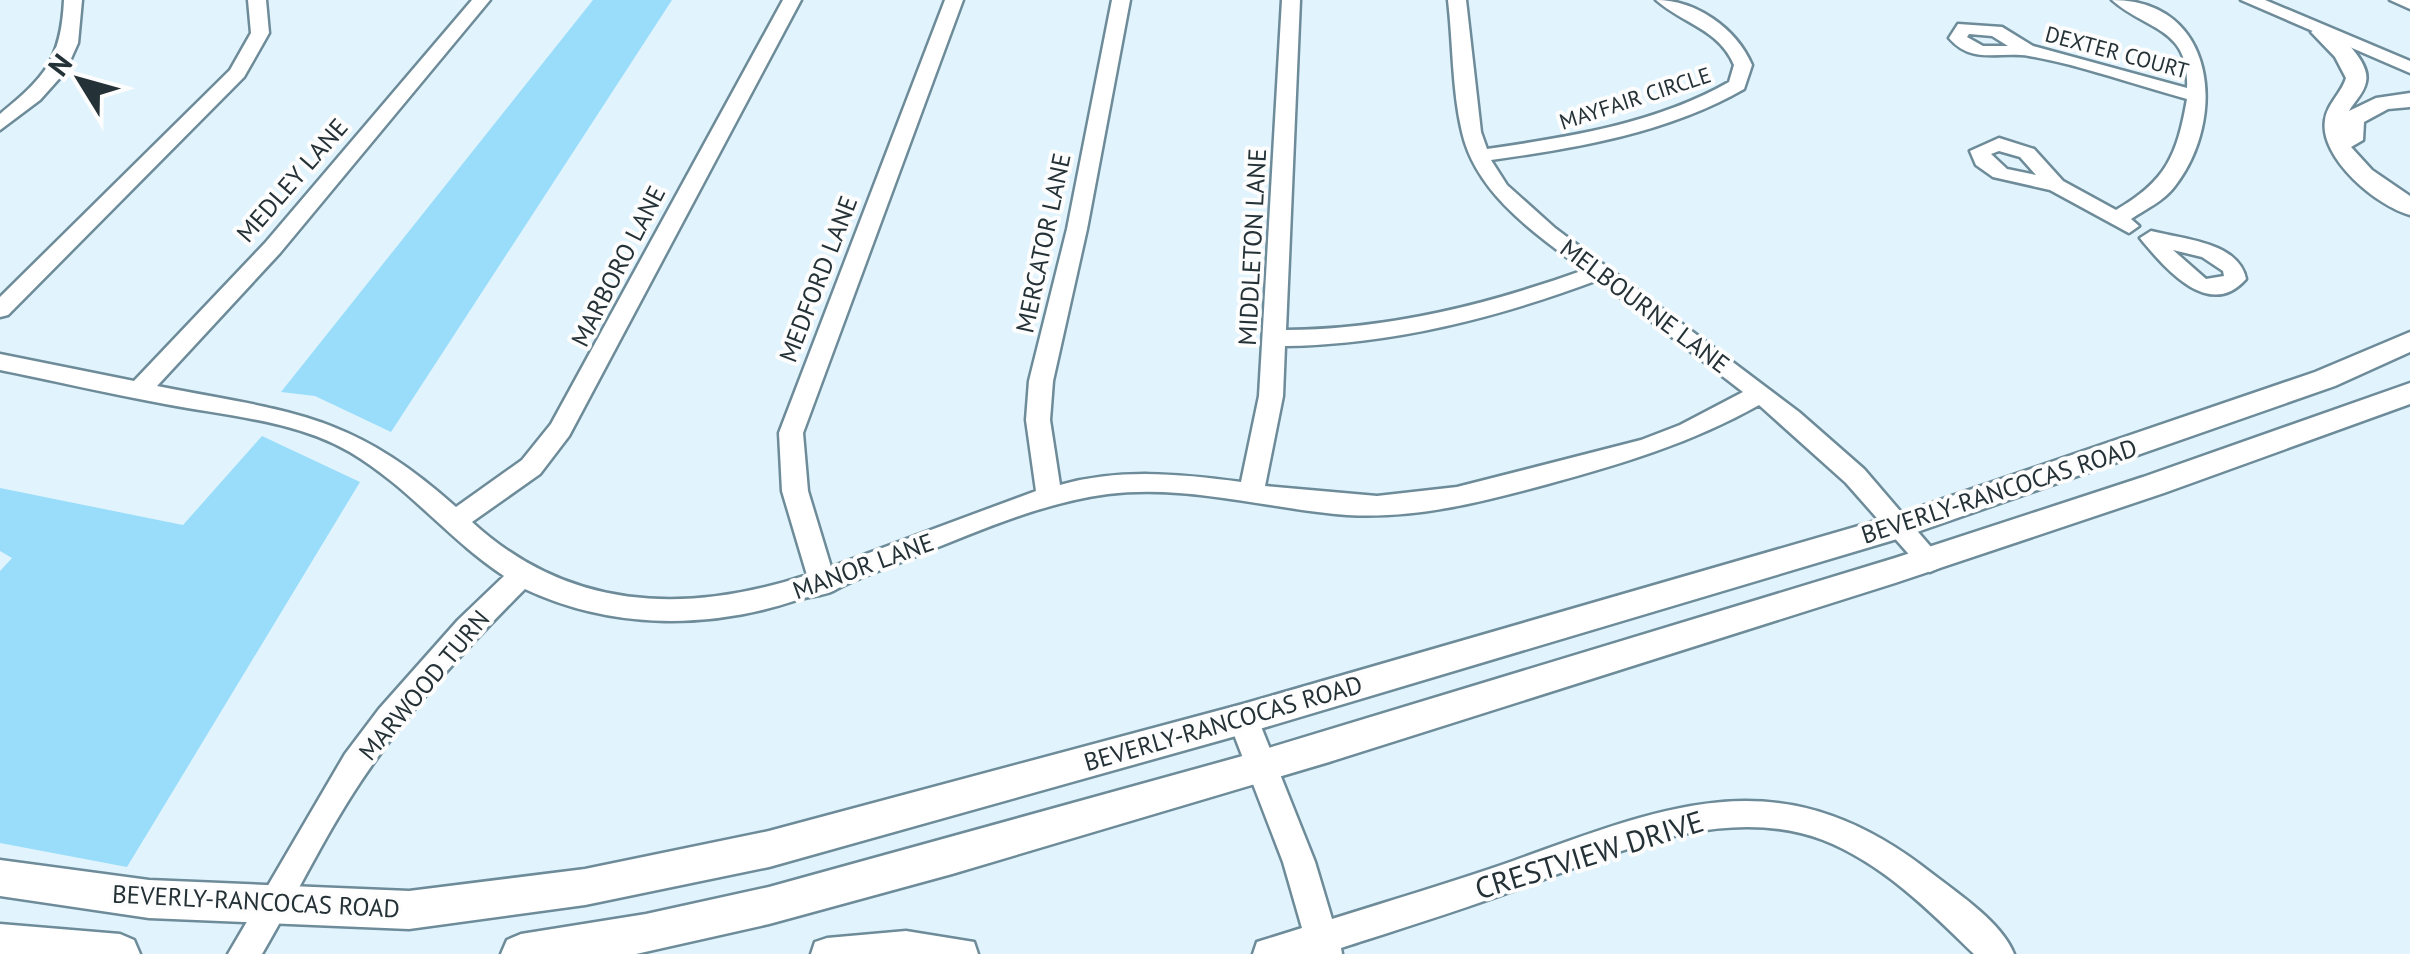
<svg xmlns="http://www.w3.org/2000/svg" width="2410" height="954" font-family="'PT Sans',sans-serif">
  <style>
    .green { fill: #99ddfb }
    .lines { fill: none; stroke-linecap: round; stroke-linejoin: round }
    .minor-casing { stroke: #6d8b99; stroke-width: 5 }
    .major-casing { stroke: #6d8b99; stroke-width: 5 }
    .minor { fill: #fff; fill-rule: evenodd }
    .major { fill: #fff; fill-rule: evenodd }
    .labels { text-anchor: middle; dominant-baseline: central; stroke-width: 8; stroke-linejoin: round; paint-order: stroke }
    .far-street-label { font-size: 22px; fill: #243136; stroke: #fdfdfd }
    .street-label { font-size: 25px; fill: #243136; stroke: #fdfdfd }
    .near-street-label { font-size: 30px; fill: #243136; stroke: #fdfdfd }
  </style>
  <rect width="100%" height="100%" fill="#e1f4fd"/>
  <!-- green -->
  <g class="green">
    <path d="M593 0H672L391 432 315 396 281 392Z"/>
    <path d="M262 436 360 482 127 867 0 843V571L12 558 0 551V488L183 525Z"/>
  </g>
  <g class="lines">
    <!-- minor casing -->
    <g class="minor-casing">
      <g id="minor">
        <path d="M64 0H82L78 43 65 72 40 100 0 130V114C45 77 61 60 64 0Z"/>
        <path d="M248 0H266L269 33 244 77 8 315 0 317V297L230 70 251 33Z"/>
        <path d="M472 0H490L280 253 157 386C289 412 350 412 456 507L522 460 551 424 783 0H801L569 436 540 474 472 522C569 611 686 615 807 575L782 491 779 433 945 0H963L803 433 808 491 831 567 1036 491 1026 420 1029 381 1067 229 1112 0H1130L1087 229 1053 381 1050 420 1060 485C1120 468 1180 474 1241 482L1259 396 1282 0H1300L1286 330C1390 329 1486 305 1584 270 1536 234 1476 194 1462 132 1452 90 1453 43 1448 0H1466L1481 132 1487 149C1569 137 1655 124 1729 82L1734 65C1719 29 1683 24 1656 0 1696 0 1736 28 1752 65L1744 89C1667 133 1577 148 1491 160L1507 185 1555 228 1799 412 1864 469 1943 561 1939 568 1930 572 1921 568 1846 483 1759 405C1691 443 1622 464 1548 484 1482 502 1416 519 1347 515 1268 509 1188 484 1108 494 1041 503 978 531 916 556 888 568 857 577 833 591 823 596 808 596 797 600 708 630 610 629 525 589 469 645 415 703 370 768 329 826 298 893 262 954H228L345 754 379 709 458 620 504 576C448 539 409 487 350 452 294 420 227 416 165 404 110 394 55 381 0 370V354L134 381 265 243ZM1598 280 1743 392 1680 425 1641 440 1457 487 1377 496 1265 486 1283 396 1285 346C1394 344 1496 318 1598 280Z"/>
        <path d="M2112 0C2217 0 2227 119 2175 186 2164 201 2146 209 2131 219L2139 226 2129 233 2050 190 1993 177 1976 165 1970 151 1999 138 2034 149 2063 181 2116 210C2166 181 2177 156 2187 99 2135 85 2081 65 2029 56 1999 51 1972 65 1949 38L1958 24 2002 27 2033 46 2187 88C2190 27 2147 31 2112 0ZM1969 34 1992 36 2008 46H1983L1967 37ZM1999 151 2020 157 2036 175 2007 169 1991 154Z"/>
        <path d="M2241 0H2265L2410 61V73Z"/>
        <path d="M2390 0H2410V9Z"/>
        <path d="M2151 231C2182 239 2239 242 2246 279 2210 320 2167 270 2144 243L2140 238ZM2173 250 2202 257 2223 271 2224 276 2206 279Z"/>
        <path d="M1243 706 1253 710 1258 719 1315 862 1332 919C1392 900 1453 882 1513 861 1674 803 1785 756 1934 875 1960 895 2002 923 2014 954H1974C1930 911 1882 863 1823 840 1719 801 1604 858 1507 893 1452 913 1396 930 1341 948L1342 954H1253L1257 942 1302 928 1283 862 1228 719 1233 710Z"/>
        <path d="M906 931 974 942 978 954H811L815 942 827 938Z"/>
      </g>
    </g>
    <!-- major casing -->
    <g class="major-casing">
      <g id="major">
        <path d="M2322 26C2339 31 2371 63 2366 82 2364 93 2354 102 2349 111L2376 98 2410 93V107L2388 109 2364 122 2363 140 2351 147 2372 170 2410 196V215C2377 206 2319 158 2325 120 2327 104 2341 94 2346 78L2335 57 2311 32Z"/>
        <path d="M2410 332V352L2335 386 1897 539 1243 734 769 867 585 905 409 929 149 918 0 896V860L149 880 409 891 585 869 769 831 1243 704 1893 516 2315 372Z"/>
        <path d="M2410 383V404L2164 493 1895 583 1329 762 952 874 769 924 636 954H501L507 940 521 934 646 914 769 887 1239 757 1895 558 2143 477Z"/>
        <path d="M0 924 120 934 134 940 140 954H0Z"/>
      </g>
    </g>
    <!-- minor -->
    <use href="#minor" class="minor"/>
    <!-- major -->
    <use href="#major" class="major"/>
  </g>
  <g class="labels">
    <!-- far-street labels -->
    <g class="far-street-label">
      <text transform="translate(2117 52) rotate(15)">DEXTER COURT</text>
      <text transform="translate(1635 98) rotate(-18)">MAYFAIR CIRCLE</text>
    </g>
    <!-- street labels -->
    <g class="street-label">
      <text transform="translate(292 180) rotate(-49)">MEDLEY LANE</text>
      <text transform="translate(1043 243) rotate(-78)">MERCATOR LANE</text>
      <text transform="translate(1252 247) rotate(-87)">MIDDLETON LANE</text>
      <text transform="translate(618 266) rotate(-63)">MARBORO LANE</text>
      <text transform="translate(818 279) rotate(-69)">MEDFORD LANE</text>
      <text transform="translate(1645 306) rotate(37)">MELBOURNE LANE</text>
      <text transform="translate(1999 491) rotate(-18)">BEVERLY-RANCOCAS ROAD</text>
      <text transform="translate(863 566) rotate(-20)">MANOR LANE</text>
      <text transform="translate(424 685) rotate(-50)">MARWOOD TURN</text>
      <text transform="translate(1223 723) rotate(-16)">BEVERLY-RANCOCAS ROAD</text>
      <text transform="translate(256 901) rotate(3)">BEVERLY-RANCOCAS ROAD</text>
    </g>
    <!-- near-street labels -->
    <g class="near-street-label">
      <text transform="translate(1589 854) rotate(-17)">CRESTVIEW DRIVE</text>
    </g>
  </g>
  <!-- north arrow -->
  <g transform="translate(80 80) rotate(307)" stroke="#fdfdfd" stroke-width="8" paint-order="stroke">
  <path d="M0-8L18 38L0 25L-18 38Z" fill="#243136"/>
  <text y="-15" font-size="28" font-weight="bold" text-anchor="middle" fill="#243136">N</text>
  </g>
</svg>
